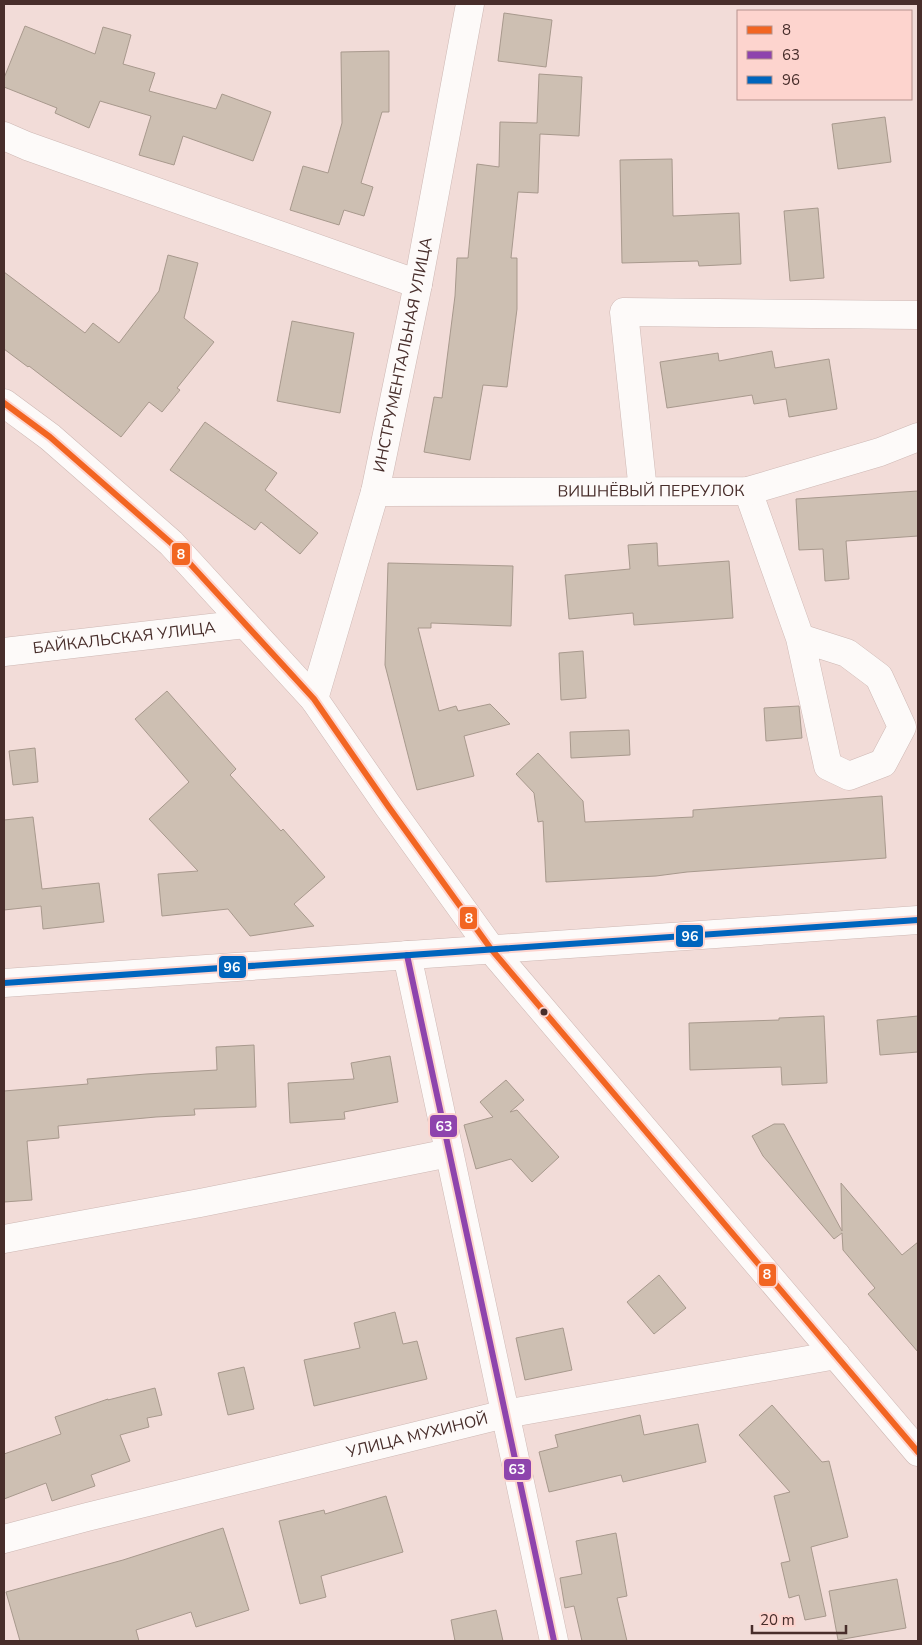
<svg xmlns="http://www.w3.org/2000/svg" width="922" height="1645" font-family="'Nunito Sans',sans-serif">
  <style>
    .building { fill: #cdbfb2; stroke: #a8998d }
    .lines { fill: none; stroke-linecap: round; stroke-linejoin: round }
    .minor-casing { stroke: #ceb8b4; stroke-width: 29 }
    .minor { stroke: #fdfaf9; stroke-width: 28 }
    .bus-1-casing { stroke: #fdd4ce; stroke-width: 10 }
    .bus-2-casing { stroke: #fdd4ce; stroke-width: 10 }
    .bus-3-casing { stroke: #fdd4ce; stroke-width: 10 }
    .bus-1 { stroke: #f26522; stroke-width: 6 }
    .bus-2 { stroke: #8e44ad; stroke-width: 6 }
    .bus-3 { stroke: #0065bd; stroke-width: 6 }
    .bus-dot { fill: #482e2b; stroke: #fdd4ce; stroke-width: 2 }
    .labels { text-anchor: middle; dominant-baseline: central; stroke-width: 5; stroke-linejoin: round; paint-order: stroke }
    .street-label { font-size: 16px; fill: #482e2b; stroke: #fdd4ce }
    .line-badge { stroke: #fdd4ce; stroke-width: 2 }
    .badge-label { font-size: 14px; text-anchor: middle; font-weight: bold; fill: #fff }
  </style>
  <rect width="100%" height="100%" fill="#f2dcd8"/>
  <!-- building -->
  <g class="building">
    <path d="M504 13 552 20 546 67 498 61Z"/>
    <path d="M25 26 95 54 103 27 131 35 123 64 155 73 149 91 216 109 222 94 271 112 253 161 183 136 174 165 139 155 151 116 100 101 89 128 55 113 57 108 4 87V78Z"/>
    <path d="M389 51V112H382L361 183 373 187 364 216 344 210 339 225 290 210 303 166 328 173 342 123 341 52Z"/>
    <path d="M539 74 582 77 579 136 540 134 538 193 518 192 511 258H517V309L507 387 483 385 470 460 424 452 434 397 442 398 455 296 457 258H468L477 164 499 167 500 122 537 123Z"/>
    <path d="M885 117 891 162 838 169 832 124Z"/>
    <path d="M672 159 673 216 739 213 741 264 699 266 698 261 622 263 620 160Z"/>
    <path d="M818 208 824 278 790 281 784 211Z"/>
    <path d="M168 255 198 263 184 318 214 342 177 388 180 390 162 412 149 402 121 437 29 366 28 367 4 349V272L85 333 93 323 119 343 159 291Z"/>
    <path d="M292 321 354 333 340 413 277 401Z"/>
    <path d="M772 351 775 368 829 359 837 409 789 417 786 399 754 404 752 395 667 408 660 362 718 353 719 361Z"/>
    <path d="M205 422 277 473 265 490 318 533 300 554 261 522 255 530 170 470Z"/>
    <path d="M918 491V536L846 541 849 579 825 581 823 549 799 550 796 499Z"/>
    <path d="M657 543 658 566 729 561 733 618 634 625 633 613 569 619 565 575 630 569 628 545Z"/>
    <path d="M388 563 513 566 511 626 431 623V628H418L439 711 456 706 458 711 490 704 510 724 464 736 474 776 417 790 385 665Z"/>
    <path d="M583 651 586 698 561 700 559 653Z"/>
    <path d="M167 691 236 769 230 775 281 831 283 829 325 877 294 904 314 926 250 936 228 909 162 916 158 874 198 871 149 819 189 782 135 719Z"/>
    <path d="M799 706 802 738 766 741 764 708Z"/>
    <path d="M629 730 630 755 571 758 570 732Z"/>
    <path d="M35 748 38 782 13 785 9 751Z"/>
    <path d="M538 753 583 801 585 822 693 817V810L882 796 886 858 687 872 656 876 546 882 543 821 538 822 534 793 516 774Z"/>
    <path d="M33 817 42 889 99 883 104 922 43 929 41 906 4 910V820Z"/>
    <path d="M824 1016 827 1083 782 1085 781 1067 690 1070 689 1023 779 1020V1018Z"/>
    <path d="M918 1016V1052L880 1055 877 1020Z"/>
    <path d="M254 1045 256 1107 194 1109 195 1115 156 1117 58 1126 59 1138 27 1141 32 1200 4 1202V1091L88 1084 87 1079 146 1074 217 1070 216 1047Z"/>
    <path d="M390 1056 398 1102 344 1112 345 1119 290 1123 288 1083 354 1079 351 1063Z"/>
    <path d="M506 1080 524 1100 510 1112 517 1110 559 1157 532 1182 511 1159 476 1169 464 1125 493 1117 480 1102Z"/>
    <path d="M774 1124H784L842 1231 841 1183 902 1255 918 1242V1352L868 1294 875 1288 843 1250 842 1233 834 1239 763 1156 752 1136Z"/>
    <path d="M659 1275 686 1308 654 1334 627 1302Z"/>
    <path d="M395 1312 403 1344 417 1341 427 1379 314 1406 304 1360 360 1348 354 1323Z"/>
    <path d="M563 1328 572 1370 525 1380 516 1338Z"/>
    <path d="M244 1367 254 1409 228 1415 218 1373Z"/>
    <path d="M155 1388 162 1415 147 1418 149 1427 120 1435 130 1461 91 1475 95 1486 52 1501 46 1483 4 1499V1454L61 1434 55 1417 108 1399V1400Z"/>
    <path d="M772 1405 822 1462 829 1461 848 1537 811 1547 826 1616 805 1620 799 1595 789 1598 781 1563 790 1561 774 1496 790 1492 739 1435Z"/>
    <path d="M640 1415 644 1435 698 1424 706 1462 623 1482 621 1475 549 1492 539 1452 558 1447 555 1435Z"/>
    <path d="M386 1496 403 1552 321 1576 326 1597 300 1604 279 1521 324 1510 325 1514Z"/>
    <path d="M223 1528 249 1610 196 1627 191 1612 136 1630 139 1641H20L6 1592 123 1560Z"/>
    <path d="M616 1533 627 1596 617 1598 627 1641H582L574 1606 565 1608 560 1578 582 1574 576 1541Z"/>
    <path d="M897 1579 906 1628 838 1640 829 1591Z"/>
    <path d="M496 1610 503 1641H455L451 1620Z"/>
  </g>
  <g class="lines">
    <!-- minor casing -->
    <g class="minor-casing">
      <g id="minor">
        <path d="M4 136 27 146 418 284"/>
        <path d="M4 403 50 437 171 543 314 699 388 806 491 949 918 1452"/>
        <path d="M643 491 624 312 918 315"/>
        <path d="M748 491 800 638 828 766 849 776 883 763 902 727 879 677 847 653 800 638"/>
        <path id="s1" d="M375 492 748 491 880 452 918 437"/>
        <path id="s2" d="M4 652 245 624"/>
        <path id="s3" d="M314 699 375 492 418 284 470 4"/>
        <path d="M407 955 554 1641"/>
        <path d="M4 983 918 920"/>
        <path d="M4 1239 200 1203 449 1153"/>
        <path id="s4" d="M4 1539 87 1517 505 1414 836 1355"/>
      </g>
    </g>
    <!-- minor -->
    <use href="#minor" class="minor"/>
    <!-- bus-1 casing -->
    <g class="bus-1-casing">
      <path id="bus-1" d="M4 403 50 437 171 543 314 699 388 806 491 949 918 1452"/>
    </g>
    <!-- bus-2 casing -->
    <g class="bus-2-casing">
      <path id="bus-2" d="M407 955 554 1641"/>
    </g>
    <!-- bus-3 casing -->
    <g class="bus-3-casing">
      <path id="bus-3" d="M4 983 918 920"/>
    </g>
    <!-- bus-1 -->
    <use href="#bus-1" class="bus-1"/>
    <!-- bus-2 -->
    <use href="#bus-2" class="bus-2"/>
    <!-- bus-3 -->
    <use href="#bus-3" class="bus-3"/>
  </g>
  <!-- markers -->
  <circle class="bus-dot" cx="544" cy="1012" r="4.5"/>
  <g class="labels">
    <!-- street labels -->
    <g class="street-label">
      <text stroke="none"><textPath href="#s3" startOffset="356">ИНСТРУМЕНТАЛЬНАЯ УЛИЦА</textPath></text>
      <text stroke="none"><textPath href="#s1" startOffset="276">ВИШНЁВЫЙ ПЕРЕУЛОК</textPath></text>
      <text stroke="none"><textPath href="#s2" startOffset="121">БАЙКАЛЬСКАЯ УЛИЦА</textPath></text>
      <text stroke="none"><textPath href="#s4" startOffset="426">УЛИЦА МУХИНОЙ</textPath></text>
    </g>
  </g>
  <g class="line-badge">
    <rect x="171" y="542" width="20" height="24" rx="5" fill="#f26522"/>
    <rect x="459" y="906" width="19" height="24" rx="5" fill="#f26522"/>
    <rect x="675" y="924" width="29" height="24" rx="5" fill="#0065bd"/>
    <rect x="218" y="955" width="29" height="24" rx="5" fill="#0065bd"/>
    <rect x="429" y="1114" width="29" height="24" rx="5" fill="#8e44ad"/>
    <rect x="758" y="1263" width="19" height="24" rx="5" fill="#f26522"/>
    <rect x="503" y="1458" width="29" height="23" rx="5" fill="#8e44ad"/>
  </g>
  <g class="badge-label">
    <text x="181" y="559">8</text>
    <text x="469" y="923">8</text>
    <text x="690" y="941">96</text>
    <text x="232" y="972">96</text>
    <text x="444" y="1131">63</text>
    <text x="767" y="1279">8</text>
    <text x="517" y="1474">63</text>
  </g>
  <!-- border -->
  <rect width="922" height="1645" fill="none" stroke="#482e2b" stroke-width="10"/>
  <!-- legend -->
  <rect x="737" y="10" width="175" height="90" fill="#fdd4ce" stroke="#b5928d"/>
  <rect x="747" y="26" width="25" height="8" fill="#f26522" stroke="#b5928d"/>
  <text x="782" y="35" font-size="15" fill="#482e2b">8</text>
  <rect x="747" y="51" width="25" height="8" fill="#8e44ad" stroke="#b5928d"/>
  <text x="782" y="60" font-size="15" fill="#482e2b">63</text>
  <rect x="747" y="76" width="25" height="8" fill="#0065bd" stroke="#b5928d"/>
  <text x="782" y="85" font-size="15" fill="#482e2b">96</text>
  <!-- scale -->
  <path d="M752 1625v8h94v-8" fill="none" stroke="#482e2b" stroke-width="2.5"/>
  <text x="760" y="1625" font-size="15" fill="#482e2b" stroke="#fdd4ce" stroke-width="4" paint-order="stroke">20 m</text>
</svg>
